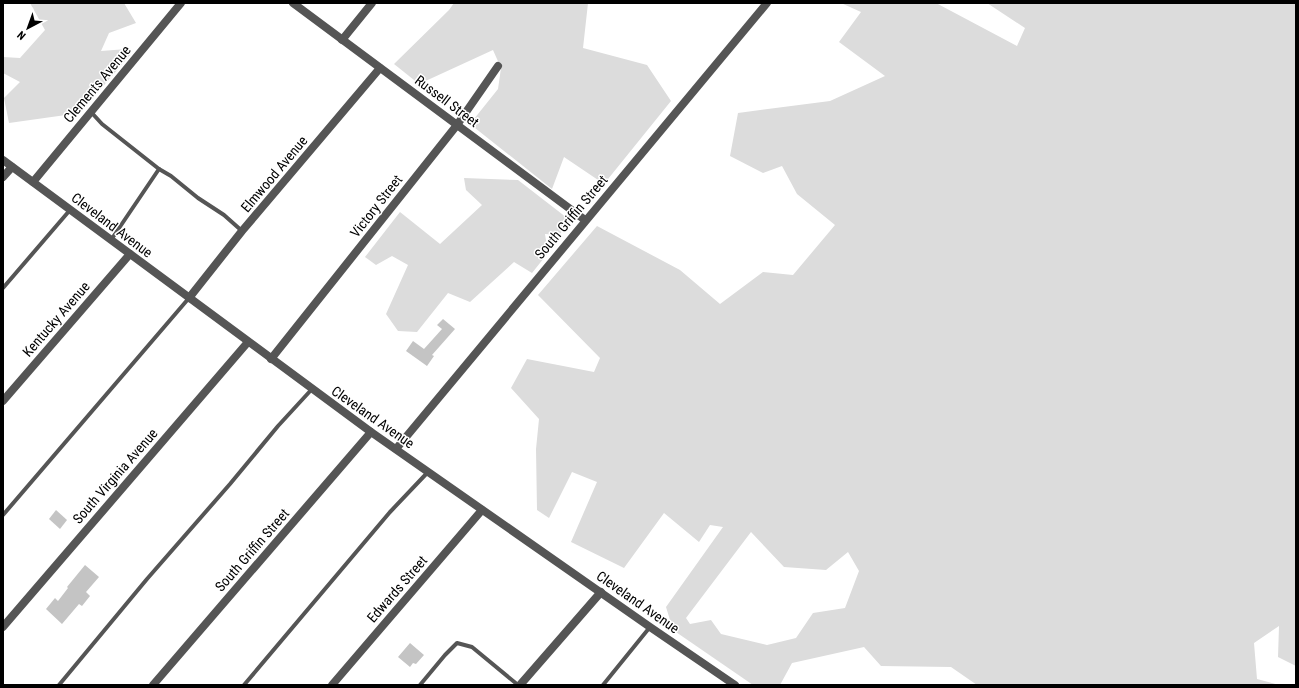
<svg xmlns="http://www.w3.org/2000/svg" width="1299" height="688" font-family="'Roboto Condensed',sans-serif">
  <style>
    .green { fill: #dcdcdc; fill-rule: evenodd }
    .building { fill: #c4c4c4 }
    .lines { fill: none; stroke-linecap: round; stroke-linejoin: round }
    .service { stroke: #555; stroke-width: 4 }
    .minor { stroke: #555; stroke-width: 8 }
    .labels { text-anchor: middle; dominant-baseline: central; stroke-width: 3; stroke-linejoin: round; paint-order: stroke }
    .street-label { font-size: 14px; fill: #000; stroke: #fff }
  </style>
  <rect width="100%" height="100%" fill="#fff"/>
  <!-- green -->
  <g class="green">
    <path d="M30 3H124L136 23 109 33 101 51 127 49 130 55 80 113 9 123 4 98 20 82 3 73V57L20 58 45 30Z"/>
    <path d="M454 3H588L583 48 647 65 671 101 604 184 564 157 552 189 470 124 498 89 501 68 493 50 419 84 394 64 449 10Z"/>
    <path d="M841 3H936L1017 46 1025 28 987 3H1296V666L1278 657 1279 626 1254 643 1257 679 1279 685H977L951 667 881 666 864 647 792 663 780 685H753L673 630 666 607 723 527 710 525 699 542 664 513 624 568 571 542 597 482 572 472 549 518 537 510 536 449 539 419 511 388 527 359 594 372 600 358 538 295 597 226 680 270 720 304 763 272 793 275 835 225 797 194 782 166 763 173 730 156 738 113 830 101 885 76 839 42 861 12ZM751 532 784 567 826 570 848 552 859 571 845 608 813 613 796 638 767 645 721 634 711 620 690 624 686 618Z"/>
    <path d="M464 178 518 180 571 221 559 235 545 234 548 253 532 273 514 262 470 302 448 293 417 332 398 331 386 314 408 265 392 256 376 265 365 257 400 212 440 244 482 205 466 190Z"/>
  </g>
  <!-- building -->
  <g class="building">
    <path d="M443 319 455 329 432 355 434 356 427 366 406 351 413 341 424 349 442 329 437 325Z"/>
    <path d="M56 510 67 520 60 529 49 519Z"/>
    <path d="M85 565 99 577 86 592 90 596 82 606 79 604 62 624 46 609 55 598 58 601 68 588 67 587Z"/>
    <path d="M410 643 424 655 416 664 413 663 410 667 398 657Z"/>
  </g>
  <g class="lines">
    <!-- service -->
    <g class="service">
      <path d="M91 112 102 124 159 169 171 176 198 198 224 215 242 231"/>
      <path d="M111 240 159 169"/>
      <path d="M3 288 70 210"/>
      <path d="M3 515 189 298"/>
      <path d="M59 685 147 579 230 484 278 426 312 389"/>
      <path d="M244 685 390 512 428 472"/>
      <path d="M420 685 445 655 457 643 472 647 518 685"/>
      <path d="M603 685 650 627"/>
    </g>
    <!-- minor -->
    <g class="minor">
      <path d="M293 3 585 220"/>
      <path d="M342 40 372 3"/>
      <path d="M3 160 371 432 650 627 735 685"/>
      <path d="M3 177 12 167"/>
      <path d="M33 182 181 3"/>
      <path d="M189 298 242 231 380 68"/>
      <path d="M271 359 457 125 498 66"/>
      <path d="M3 401 130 254"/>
      <path d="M396 449 767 3"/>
      <path d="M3 627 248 342"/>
      <path d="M153 685 371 432"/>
      <path d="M332 685 482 510"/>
      <path d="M520 685 601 592"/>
    </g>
  </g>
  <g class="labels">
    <!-- street labels -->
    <g class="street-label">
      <text transform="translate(97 84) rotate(-50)">Clements Avenue</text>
      <text transform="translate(447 101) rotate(37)">Russell Street</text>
      <text transform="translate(274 174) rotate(-50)">Elmwood Avenue</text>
      <text transform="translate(376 206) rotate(-52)">Victory Street</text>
      <text transform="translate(571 217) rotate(-50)">South Griffin Street</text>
      <text transform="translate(112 225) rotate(37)">Cleveland Avenue</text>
      <text transform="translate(56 319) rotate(-49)">Kentucky Avenue</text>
      <text transform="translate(373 417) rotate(35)">Cleveland Avenue</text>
      <text transform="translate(115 476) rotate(-49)">South Virginia Avenue</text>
      <text transform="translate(252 550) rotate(-49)">South Griffin Street</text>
      <text transform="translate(397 589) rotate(-49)">Edwards Street</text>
      <text transform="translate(638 602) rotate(35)">Cleveland Avenue</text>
    </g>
  </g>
  <!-- border -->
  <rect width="1299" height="688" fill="none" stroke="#000000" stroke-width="8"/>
  <!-- north arrow -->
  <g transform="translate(28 28) rotate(221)" stroke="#ffffff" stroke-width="3" paint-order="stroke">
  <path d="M0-3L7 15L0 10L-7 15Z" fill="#000000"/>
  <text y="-6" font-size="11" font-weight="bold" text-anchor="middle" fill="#000000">N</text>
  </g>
</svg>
